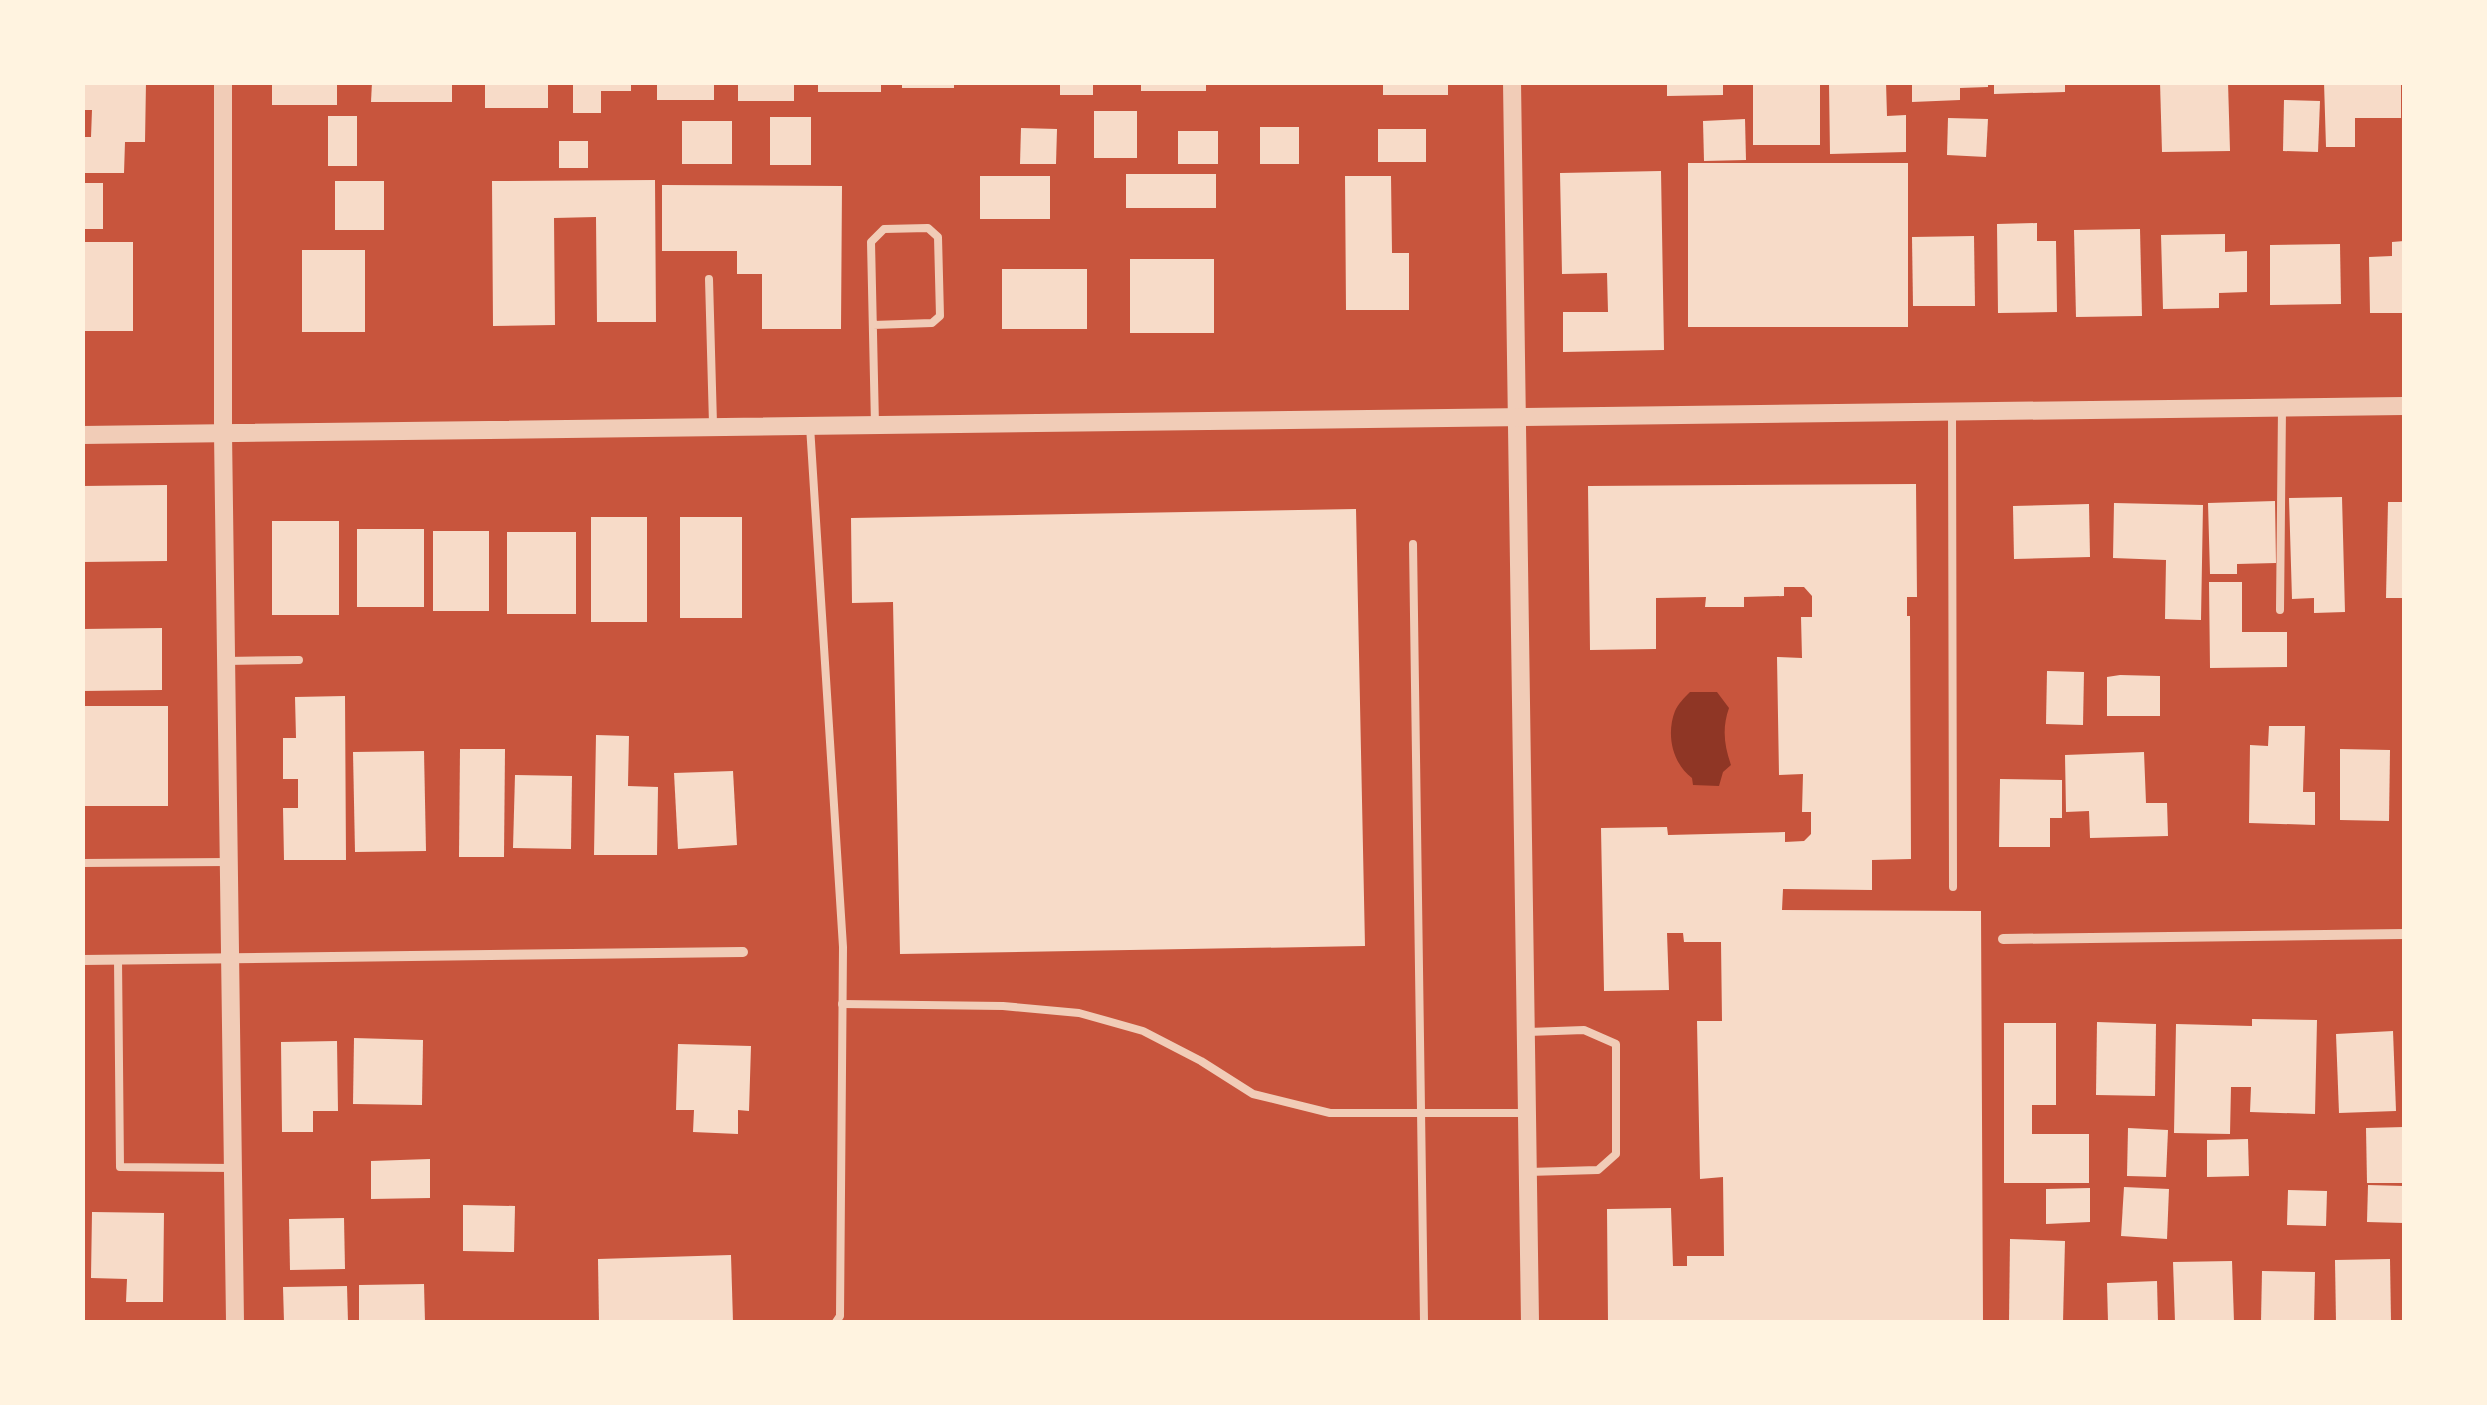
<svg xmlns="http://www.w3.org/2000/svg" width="2487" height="1405" font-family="'DejaVu Sans',sans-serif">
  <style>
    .water { fill: #8f3625 }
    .building { fill: #f7dbc8 }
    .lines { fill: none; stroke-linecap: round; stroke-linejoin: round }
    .service { stroke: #f1ccb7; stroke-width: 8 }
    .minor { stroke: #f1ccb7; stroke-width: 10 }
    .tertiary { stroke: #f1ccb7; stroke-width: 18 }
  </style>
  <rect width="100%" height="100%" fill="#c8553d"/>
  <!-- water -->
  <path class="water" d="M1690 692H1717L1729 708C1722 728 1724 745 1731 765L1723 772 1719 786 1693 785 1692 778C1672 763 1666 734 1675 711 1678 704 1684 698 1690 692Z"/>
  <!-- building -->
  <g class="building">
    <path d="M82 82H146L145 142H125L124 173H82V137H91L92 110H82Z"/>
    <rect x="272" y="82" width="65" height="23"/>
    <path d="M372 82H452V102H371Z"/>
    <rect x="485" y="82" width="63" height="26"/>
    <path d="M573 82H631V91H601V113H573Z"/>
    <rect x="657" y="82" width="57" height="18"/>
    <rect x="738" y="82" width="56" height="19"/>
    <rect x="818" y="82" width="63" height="10"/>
    <rect x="902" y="82" width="52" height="6"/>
    <rect x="1060" y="82" width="33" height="13"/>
    <rect x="1141" y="82" width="65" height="9"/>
    <rect x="1383" y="82" width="65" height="13"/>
    <path d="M1667 82H1723V95L1667 96Z"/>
    <rect x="1753" y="82" width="67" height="63"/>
    <path d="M1829 82H1886L1887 116 1906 115V152L1830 154Z"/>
    <path d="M1912 82H1988V87L1960 88V100L1912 102Z"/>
    <path d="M1994 82H2065V92L1994 94Z"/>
    <path d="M2160 82H2228L2230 151 2162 152Z"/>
    <path d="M2324 82H2401V118H2355V147H2326Z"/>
    <path d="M2284 100 2320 101 2318 152 2283 151Z"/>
    <rect x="1094" y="111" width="43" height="47"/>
    <rect x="328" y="116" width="29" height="50"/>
    <rect x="770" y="117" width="41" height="48"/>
    <path d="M1948 118 1988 119 1986 157 1947 155Z"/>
    <path d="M1745 119 1746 160 1704 161 1703 121Z"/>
    <rect x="682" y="121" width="50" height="43"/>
    <rect x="1260" y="127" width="39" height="37"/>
    <path d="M1021 128 1057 129 1056 164H1020Z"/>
    <rect x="1378" y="129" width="48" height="33"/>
    <rect x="1178" y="131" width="40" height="33"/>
    <rect x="559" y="141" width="29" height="27"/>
    <rect x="1688" y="163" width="220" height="164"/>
    <path d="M1661 171 1664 350 1563 352V312H1608L1607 273 1562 274 1560 173Z"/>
    <rect x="1126" y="174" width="90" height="34"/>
    <rect x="980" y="176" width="70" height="43"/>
    <path d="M1345 176H1391L1392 253H1409V310H1346Z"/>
    <path d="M655 180 656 322H597L596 217 554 218 555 325 493 326 492 181Z"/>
    <rect x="335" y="181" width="49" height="49"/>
    <rect x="82" y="183" width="21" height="46"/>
    <path d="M662 185 842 186 841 329H762V274H737V251H662Z"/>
    <path d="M2037 223V241H2056L2057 312 1998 313 1997 224Z"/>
    <path d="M2140 229 2142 316 2076 317 2074 230Z"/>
    <path d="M2225 234V252L2247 251V292L2219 293V308L2163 309 2161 235Z"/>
    <path d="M1974 236 1975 306H1913L1912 237Z"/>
    <path d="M2404 241V313H2370L2369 257 2392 256V242Z"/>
    <rect x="82" y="242" width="51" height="89"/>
    <path d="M2340 244 2341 304 2270 305V245Z"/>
    <rect x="302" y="250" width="63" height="82"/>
    <rect x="1130" y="259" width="84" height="74"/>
    <rect x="1002" y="269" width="85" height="60"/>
    <path d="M1916 484 1917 597H1907V616H1910L1911 859 1872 860V890L1783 889 1782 910 1981 911 1983 1322H1608L1607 1209 1671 1208 1673 1266H1687V1256H1724L1723 1177 1700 1179 1697 1021H1722L1721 942H1684L1683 933H1667L1669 990 1604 991 1601 828 1667 827 1668 835 1785 832V842L1804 841 1811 834V812H1802L1803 774 1779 775 1777 657 1802 658 1801 617H1812V596L1804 587H1784V596L1744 597V607H1705L1706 597 1656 598V649L1590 650 1588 486Z"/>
    <path d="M167 485V561L82 562V486Z"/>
    <path d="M2342 497 2345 612 2314 613V598L2292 599 2289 498Z"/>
    <path d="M2275 501 2276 563 2237 564V574H2210L2208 503Z"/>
    <path d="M2388 502H2404V598H2386Z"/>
    <path d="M2114 503 2203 505 2201 620 2165 619 2166 560 2113 558Z"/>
    <path d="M2089 504 2090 557 2014 559 2013 506Z"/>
    <path d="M1356 509 1365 946 900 954 893 602 852 603 851 518Z"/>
    <rect x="591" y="517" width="56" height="105"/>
    <rect x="680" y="517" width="62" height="101"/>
    <rect x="272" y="521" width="67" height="94"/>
    <rect x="357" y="529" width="67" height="78"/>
    <rect x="433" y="531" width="56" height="80"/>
    <rect x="507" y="532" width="69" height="82"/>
    <path d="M2209 582H2242V632H2287V667L2210 668Z"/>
    <path d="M162 628V690L82 691V629Z"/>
    <path d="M2047 671 2084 672 2083 725 2046 724Z"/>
    <path d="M2120 675 2160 676V716H2107V677Z"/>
    <path d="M345 696 346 860H284L283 808H298V779H283V738H296L295 697Z"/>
    <rect x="82" y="706" width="86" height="100"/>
    <path d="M2269 726H2305L2303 792H2315V825L2249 823 2250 745 2268 746Z"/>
    <path d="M596 735 629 736 628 786 658 787 657 855H594Z"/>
    <path d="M460 749H505L504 857H459Z"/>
    <path d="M2340 749 2390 750 2389 821 2340 820Z"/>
    <path d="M424 751 426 851 355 852 353 752Z"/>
    <path d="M2144 752 2146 803H2167L2168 836 2090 838 2089 811 2066 812 2065 755Z"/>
    <path d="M733 771 737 845 678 849 674 773Z"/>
    <path d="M515 775 572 776 571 849 513 848Z"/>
    <path d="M2000 779 2062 780V818H2050V847H1999Z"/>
    <path d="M2252 1019 2317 1020 2315 1114 2250 1112 2251 1087H2231L2230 1134 2174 1133 2176 1024 2252 1026Z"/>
    <path d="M2097 1022 2156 1024 2155 1096 2096 1095Z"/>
    <path d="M2004 1023H2056V1105H2032V1134H2089V1183H2004Z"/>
    <path d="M2393 1031 2396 1111 2339 1113 2336 1034Z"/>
    <path d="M354 1038 423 1040 422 1105 353 1104Z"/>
    <path d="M337 1041 338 1111H313V1132H282L281 1042Z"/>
    <path d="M678 1044 751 1046 749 1111 738 1110V1134L693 1132 694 1110H676Z"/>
    <path d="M2404 1127V1183H2367L2366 1128Z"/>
    <path d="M2128 1128 2168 1130 2166 1177 2127 1176Z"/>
    <path d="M2248 1139 2249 1176 2207 1177V1140Z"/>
    <path d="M430 1159V1198L371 1199V1161Z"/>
    <path d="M2368 1185 2404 1186V1223L2367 1222Z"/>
    <path d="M2124 1187 2169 1189 2167 1239 2121 1236Z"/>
    <path d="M2090 1188V1222L2046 1224V1189Z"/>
    <path d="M2288 1190 2327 1191 2326 1226 2287 1225Z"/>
    <path d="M463 1205 515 1206 514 1252 463 1251Z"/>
    <path d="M92 1212 164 1213 163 1302H126L127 1279 91 1278Z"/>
    <path d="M344 1218 345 1269 290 1270 289 1219Z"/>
    <path d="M2010 1239 2065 1241 2063 1322H2009Z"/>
    <path d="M731 1255 733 1322H599L598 1259Z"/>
    <path d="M2390 1259 2391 1322H2336L2335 1260Z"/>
    <path d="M2232 1261 2234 1322H2175L2173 1262Z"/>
    <path d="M2262 1271 2315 1272 2314 1322H2261Z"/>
    <path d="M2157 1281 2158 1322H2108L2107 1283Z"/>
    <path d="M424 1284 425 1322H359V1285Z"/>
    <path d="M347 1286 348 1322H284L283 1287Z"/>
  </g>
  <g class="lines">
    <!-- service -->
    <g class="service">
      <path d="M709 279 713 424"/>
      <path d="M873 325 932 323 940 316 938 237 928 228 884 229 871 242 875 425"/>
      <path d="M1952 412 1953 887"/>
      <path d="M810 426 843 947 840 1316 836 1322"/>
      <path d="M1413 544 1424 1322"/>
      <path d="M2280 610 2282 408"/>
      <path d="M225 661 299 660"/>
      <path d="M82 863 228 862"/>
      <path d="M118 959 120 1167 232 1168"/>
      <path d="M842 1004 1003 1006 1079 1013 1143 1031 1201 1061 1253 1094 1330 1113H1526"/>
      <path d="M1528 1172 1598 1170 1616 1154V1044L1584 1030 1528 1032"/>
    </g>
    <!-- minor -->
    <g class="minor">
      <path d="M2003 939 2404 934"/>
      <path d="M82 960 743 952"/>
    </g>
    <!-- tertiary -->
    <g class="tertiary">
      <path d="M223 82V433L235 1322"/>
      <path d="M1512 82 1530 1322"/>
      <path d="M82 435 2404 406"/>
    </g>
  </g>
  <!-- border -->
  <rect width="2487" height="1405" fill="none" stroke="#fff3e0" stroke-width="170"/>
</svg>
